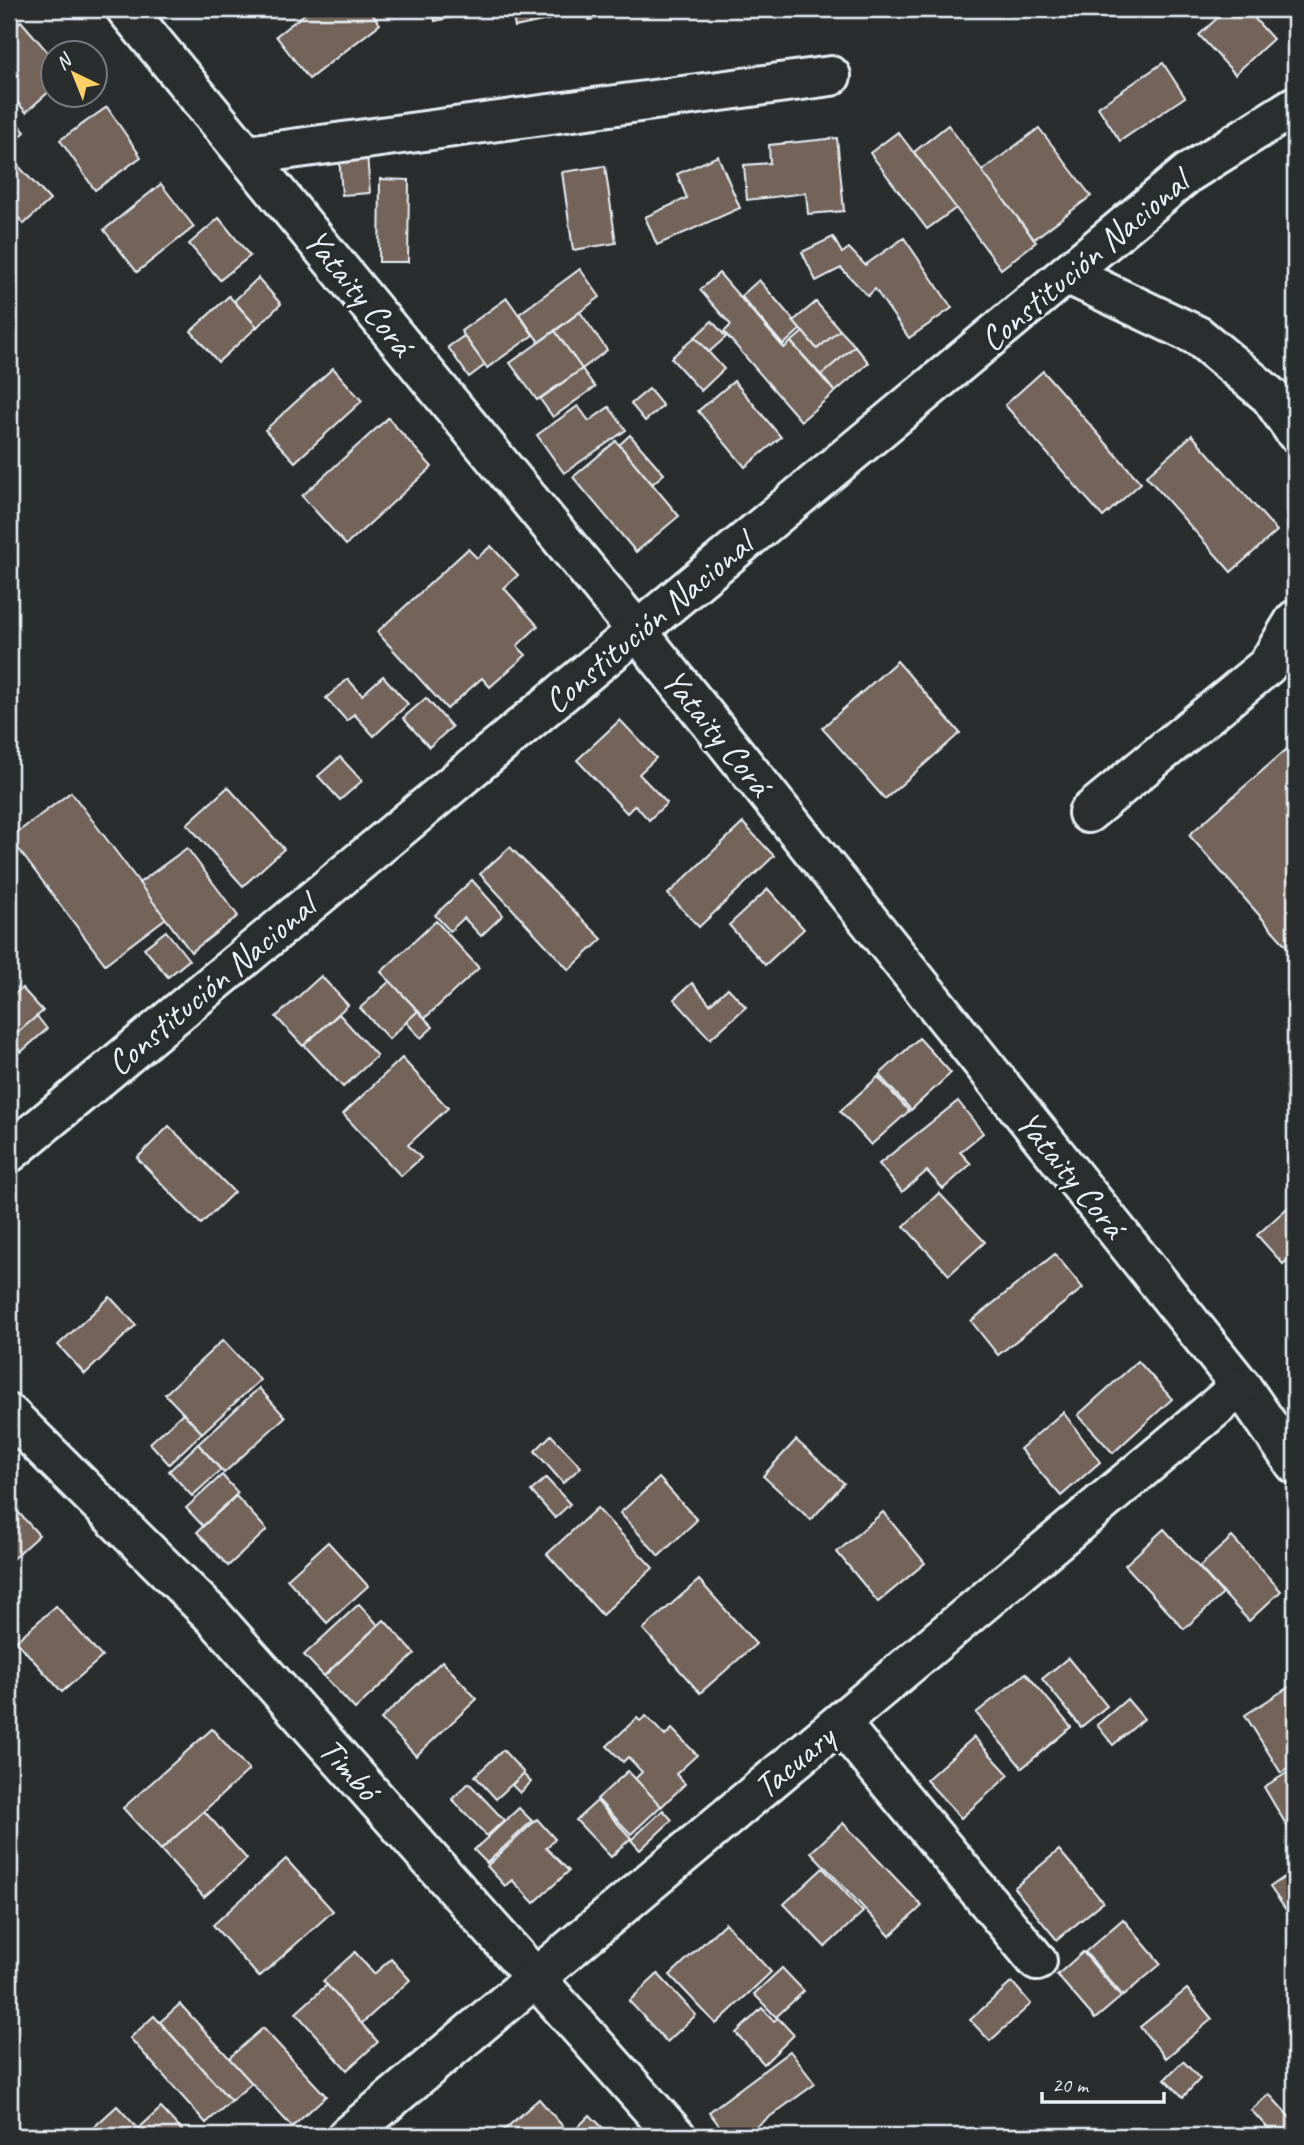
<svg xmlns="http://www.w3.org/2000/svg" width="1304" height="2145" font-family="Caveat,sans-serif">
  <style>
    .building { fill: #736459; stroke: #e8f1f8; stroke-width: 2 }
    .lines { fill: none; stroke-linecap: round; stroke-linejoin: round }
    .minor-casing { stroke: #e8f1f8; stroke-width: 44 }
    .minor { stroke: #2a2d2e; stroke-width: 38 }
    .labels { text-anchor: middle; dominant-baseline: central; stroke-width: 6; stroke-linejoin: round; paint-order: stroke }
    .street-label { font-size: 35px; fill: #e8f1f8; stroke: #2a2d2e }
  </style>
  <rect width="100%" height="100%" fill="#2a2d2e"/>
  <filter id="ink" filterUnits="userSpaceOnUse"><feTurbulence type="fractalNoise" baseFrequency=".0143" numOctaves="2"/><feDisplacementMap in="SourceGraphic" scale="14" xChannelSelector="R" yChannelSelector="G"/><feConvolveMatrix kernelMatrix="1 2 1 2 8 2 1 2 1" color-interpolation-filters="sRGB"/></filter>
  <g filter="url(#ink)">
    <!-- building -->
    <g class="building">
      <path d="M311 9H368L380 24 309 79 276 36Z"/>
      <path d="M433 9H488L435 21Z"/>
      <path d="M511 9H574L575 14 515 27Z"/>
      <path d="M586 9H629V10L589 20Z"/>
      <path d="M1227 9H1246L1273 39 1235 74 1199 35Z"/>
      <path d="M21 21 52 57V89L26 112 9 93V31Z"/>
      <path d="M1163 63 1185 97 1120 141 1098 107Z"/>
      <path d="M107 107 141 157 95 190 60 140Z"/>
      <path d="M9 114 25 132 9 147Z"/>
      <path d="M948 125 1036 242 1001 269 914 152Z"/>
      <path d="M1039 128 1091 196 1034 239 982 171Z"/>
      <path d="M898 132 956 208 927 229 870 153Z"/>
      <path d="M837 138 844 211 808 214 806 193 747 200 744 165 770 163 769 145Z"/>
      <path d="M367 154 370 193 342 195 339 156Z"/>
      <path d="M718 156 740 208 657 245 645 217 687 198 677 174Z"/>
      <path d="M11 158 50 200 24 224 9 207Z"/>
      <path d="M605 166 616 243 573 250 562 172Z"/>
      <path d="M380 179 409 180 408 262H379Z"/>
      <path d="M161 184 194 227 137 272 104 230Z"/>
      <path d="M219 218 250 256 220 280 189 244Z"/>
      <path d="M833 237 842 253 849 248 865 265 904 238 952 308 909 338 875 289 868 296 841 268 816 281 802 252Z"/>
      <path d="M580 269 600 297 539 342 519 314Z"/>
      <path d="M719 273 784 348 791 342 835 392 801 421 724 332 731 325 700 290Z"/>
      <path d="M258 278 281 304 257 327 234 301Z"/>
      <path d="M759 280 801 329 783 345 741 296Z"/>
      <path d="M229 296 257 327 218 362 191 331Z"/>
      <path d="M507 298 533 335 487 368 461 331Z"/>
      <path d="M816 302 840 330 817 349 793 321Z"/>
      <path d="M580 312 607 350 582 369 555 331Z"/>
      <path d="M712 321 726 337 709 352 695 337Z"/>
      <path d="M840 330 855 346 821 375 791 342 803 332 817 349Z"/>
      <path d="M555 331 582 369 537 400 510 363Z"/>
      <path d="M464 336 485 365 469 377 448 347Z"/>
      <path d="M695 337 724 369 701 391 671 358Z"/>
      <path d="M855 346 869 363 835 392 821 375Z"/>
      <path d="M333 368 362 401 295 462 265 430Z"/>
      <path d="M582 369 595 387 553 417 540 399Z"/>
      <path d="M1043 371 1141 483 1103 517 1005 405Z"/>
      <path d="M734 381 781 437 745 467 698 411Z"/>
      <path d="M649 389 663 406 645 421 631 404Z"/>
      <path d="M578 406 589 421 609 407 626 430 564 473 537 435Z"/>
      <path d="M388 418 432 467 346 545 302 496Z"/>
      <path d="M630 435 664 474 652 484 619 445Z"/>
      <path d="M1192 435 1277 531 1231 572 1146 476Z"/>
      <path d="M616 441 679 516 636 552 573 477Z"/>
      <path d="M491 546 518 575 504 588 538 626 517 646 526 655 490 687 482 678 447 709 377 632 468 549 477 558Z"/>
      <path d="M897 661 960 733 885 799 822 728Z"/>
      <path d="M383 676 408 704 374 736 354 714 347 721 326 698 348 679 362 695Z"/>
      <path d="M426 698 452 727 429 747 403 718Z"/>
      <path d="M620 720 656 758 639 774 667 803 649 820 635 805 627 813 577 760Z"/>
      <path d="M1295 742V956L1189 835Z"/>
      <path d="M340 757 362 781 340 800 318 776Z"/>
      <path d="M228 787 284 849 243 886 187 824Z"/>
      <path d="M71 792 166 918 105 964 10 838Z"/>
      <path d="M743 823 774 856 699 927 668 894Z"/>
      <path d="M510 847 602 939 569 970 480 874Z"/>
      <path d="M187 848 238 916 191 952 139 883Z"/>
      <path d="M472 880 503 915 481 936 464 918 450 931 435 915Z"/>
      <path d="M768 889 804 929 765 965 729 925Z"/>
      <path d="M436 921 479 968 425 1018 381 972Z"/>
      <path d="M166 931 189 960 168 977 144 948Z"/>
      <path d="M321 976 348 1005 303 1046 276 1017Z"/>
      <path d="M390 981 418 1011 389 1039 360 1008Z"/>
      <path d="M692 983 710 1004 728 988 746 1007 710 1039 674 999Z"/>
      <path d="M22 988 43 1011 9 1041V999Z"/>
      <path d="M418 1011 433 1027 421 1038 406 1022Z"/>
      <path d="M339 1014 377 1056 343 1087 304 1045Z"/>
      <path d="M37 1016 47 1029 21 1052 10 1039Z"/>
      <path d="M919 1038 951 1073 911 1110 879 1075Z"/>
      <path d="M402 1058 448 1108 408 1145 421 1158 401 1176 343 1114Z"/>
      <path d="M878 1077 909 1111 871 1145 840 1111Z"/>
      <path d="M958 1101 983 1133 960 1152 971 1164 943 1189 927 1171 902 1192 879 1164Z"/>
      <path d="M169 1126 234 1192 201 1224 137 1158Z"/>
      <path d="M939 1193 985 1242 949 1275 904 1226Z"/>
      <path d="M1295 1201V1253L1283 1264 1257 1235Z"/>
      <path d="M1055 1254 1083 1288 998 1355 971 1321Z"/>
      <path d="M110 1297 136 1325 85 1374 58 1345Z"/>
      <path d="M223 1340 260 1380 202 1433 165 1394Z"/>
      <path d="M1138 1361 1172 1399 1113 1453 1078 1415Z"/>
      <path d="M259 1388 285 1417 224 1473 198 1444Z"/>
      <path d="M1063 1412 1100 1462 1061 1496 1020 1449Z"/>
      <path d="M183 1413 202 1433 169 1464 150 1443Z"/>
      <path d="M551 1435 581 1467 563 1483 535 1451Z"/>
      <path d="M796 1440 844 1483 811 1520 763 1476Z"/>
      <path d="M198 1444 221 1470 192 1496 169 1471Z"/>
      <path d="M222 1475 238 1493 203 1526 186 1508Z"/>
      <path d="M546 1478 570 1504 555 1518 531 1491Z"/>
      <path d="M659 1478 697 1520 659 1556 620 1513Z"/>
      <path d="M236 1496 267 1530 228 1566 197 1532Z"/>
      <path d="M9 1502 39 1535 9 1562Z"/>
      <path d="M597 1508 653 1568 602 1615 547 1554Z"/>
      <path d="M883 1512 925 1563 878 1602 837 1552Z"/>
      <path d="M1164 1529 1223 1594 1184 1629 1125 1565Z"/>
      <path d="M1232 1537 1281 1591 1249 1621 1199 1567Z"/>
      <path d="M328 1542 368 1586 327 1623 287 1579Z"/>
      <path d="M699 1580 756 1644 700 1693 643 1629Z"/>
      <path d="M359 1604 378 1625 324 1676 304 1655Z"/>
      <path d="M56 1606 102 1657 62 1692 16 1641Z"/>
      <path d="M384 1620 415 1654 355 1709 324 1676Z"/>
      <path d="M9 1633 16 1641 9 1648Z"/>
      <path d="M1068 1658 1107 1706 1081 1727 1042 1679Z"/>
      <path d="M442 1661 477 1699 416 1756 381 1719Z"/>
      <path d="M1026 1673 1071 1727 1022 1768 976 1713Z"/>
      <path d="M1295 1683V1764L1281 1773 1245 1715Z"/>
      <path d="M1127 1699 1144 1719 1113 1745 1097 1725Z"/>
      <path d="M646 1716 665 1736 672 1729 697 1755 676 1774 685 1784 661 1807 635 1779 642 1772 628 1757 623 1762 607 1746 637 1718 640 1721Z"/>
      <path d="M212 1729 249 1770 161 1850 123 1808Z"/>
      <path d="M974 1737 1009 1775 961 1818 926 1780Z"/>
      <path d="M503 1750 524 1773 496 1799 475 1776Z"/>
      <path d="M1295 1768V1828L1290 1831 1264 1787Z"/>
      <path d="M628 1771 661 1806 631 1834 597 1799Z"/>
      <path d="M523 1774 531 1782 520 1793 512 1785Z"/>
      <path d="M469 1783 504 1820 487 1836 452 1799Z"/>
      <path d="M597 1801 631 1838 611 1857 576 1820Z"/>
      <path d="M519 1808 532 1821 487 1863 474 1850Z"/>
      <path d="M663 1810 672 1820 640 1850 631 1840Z"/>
      <path d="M204 1811 247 1859 204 1897 161 1850Z"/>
      <path d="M537 1819 555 1839 546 1848 569 1871 534 1903 512 1880 505 1886 487 1866Z"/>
      <path d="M843 1823 922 1906 890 1936 811 1852Z"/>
      <path d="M1059 1850 1103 1902 1057 1940 1014 1888Z"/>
      <path d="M286 1859 333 1911 259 1977 213 1925Z"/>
      <path d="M823 1868 863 1912 825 1947 784 1904Z"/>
      <path d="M1295 1870V1923L1270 1887Z"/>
      <path d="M1123 1919 1161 1964 1123 1996 1085 1952Z"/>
      <path d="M725 1923 771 1972 716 2024 670 1975Z"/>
      <path d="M355 1952 374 1974 391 1959 410 1980 361 2024 323 1981Z"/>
      <path d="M1083 1952 1121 1997 1095 2019 1057 1975Z"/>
      <path d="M782 1968 804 1991 776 2017 754 1994Z"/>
      <path d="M658 1974 696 2015 667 2042 629 2001Z"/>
      <path d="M1012 1982 1031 2004 990 2041 970 2020Z"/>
      <path d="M327 1985 378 2042 347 2070 296 2013Z"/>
      <path d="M1187 1989 1212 2019 1166 2058 1140 2027Z"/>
      <path d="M180 2004 252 2083 231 2101 160 2022Z"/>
      <path d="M762 2008 774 2021 778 2018 794 2035 764 2064 736 2033Z"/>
      <path d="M154 2016 231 2101 206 2123 130 2038Z"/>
      <path d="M263 2028 326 2096 292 2127 229 2058Z"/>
      <path d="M790 2051 815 2084 743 2136H727L709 2112Z"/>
      <path d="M1183 2061 1200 2079 1183 2097 1165 2079Z"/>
      <path d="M1269 2094 1295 2123V2136H1275L1251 2110Z"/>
      <path d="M539 2099 566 2130 559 2136H497Z"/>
      <path d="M117 2106 145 2136H84Z"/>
      <path d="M161 2108 187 2136H145L138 2129Z"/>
      <path d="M590 2115 611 2136H569Z"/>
    </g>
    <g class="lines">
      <!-- minor casing -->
      <g class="minor-casing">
        <g id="minor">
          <path d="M126 9 638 632 1241 1386 1295 1464"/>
          <path d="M247 155 831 76"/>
          <path d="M1067 274 1198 336 1270 396 1295 432"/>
          <path d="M1088 813 1267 666 1295 620"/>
          <path d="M9 1153 1188 173 1295 106"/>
          <path d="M9 1414 214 1617 676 2136"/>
          <path d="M840 1723 1037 1961"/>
          <path d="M347 2136 1241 1386"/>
        </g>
      </g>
      <!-- minor -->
      <use href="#minor" class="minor"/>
    </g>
  </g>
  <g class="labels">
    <!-- street labels -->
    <g class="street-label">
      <text transform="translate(1084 261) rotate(-40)">Constitución Nacional</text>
      <text transform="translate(359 292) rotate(51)">Yataity Corá</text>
      <text transform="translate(648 623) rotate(-40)">Constitución Nacional</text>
      <text transform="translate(717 732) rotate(51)">Yataity Corá</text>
      <text transform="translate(211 985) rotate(-40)">Constitución Nacional</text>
      <text transform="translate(1071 1174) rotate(51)">Yataity Corá</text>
      <text transform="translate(794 1762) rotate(-40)">Tacuary</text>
      <text transform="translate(349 1769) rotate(48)">Timbó</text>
    </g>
  </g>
  <!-- margin -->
  <rect width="1304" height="2145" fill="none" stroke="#2a2d2e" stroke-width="35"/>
  <rect x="18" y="18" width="1269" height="2110" fill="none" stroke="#e8f1f8" stroke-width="2.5" filter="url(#ink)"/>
  <!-- north arrow -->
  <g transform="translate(74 74) rotate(317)"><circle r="33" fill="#2a2d2e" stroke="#767b7f" stroke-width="2"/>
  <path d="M0-5L12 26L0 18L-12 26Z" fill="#ffd166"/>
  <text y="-10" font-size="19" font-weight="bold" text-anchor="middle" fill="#e8f1f8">N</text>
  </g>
  <!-- scale -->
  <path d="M1042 2092v10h122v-10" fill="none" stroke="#e8f1f8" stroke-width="3.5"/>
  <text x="1052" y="2092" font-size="21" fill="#e8f1f8" stroke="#2a2d2e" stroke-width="5" paint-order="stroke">20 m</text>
</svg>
